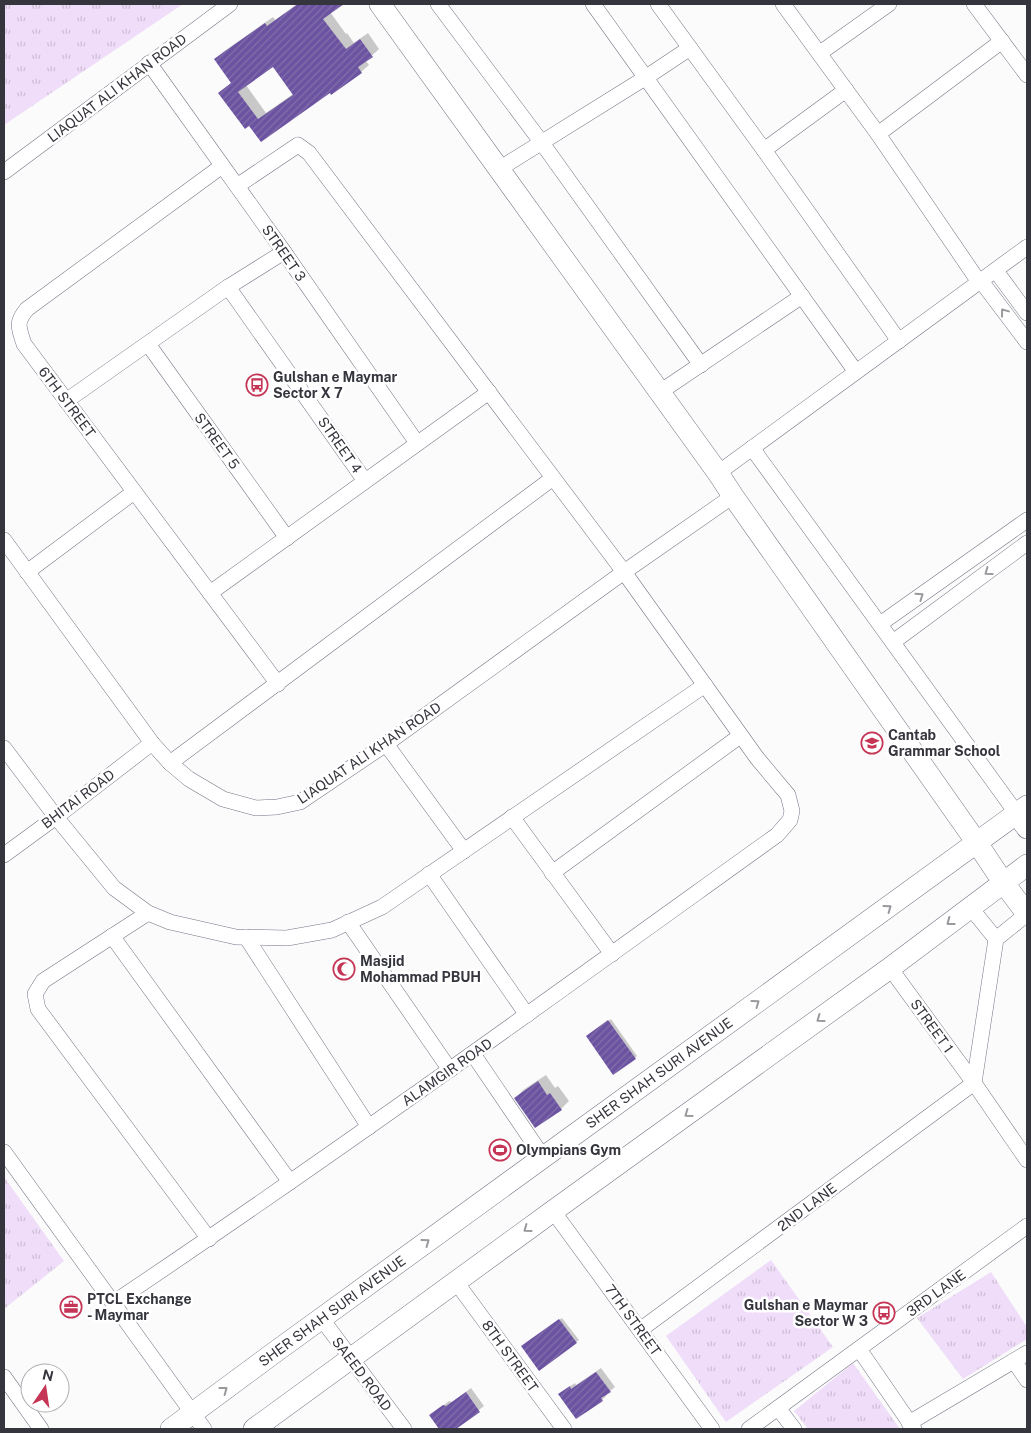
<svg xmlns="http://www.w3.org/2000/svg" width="1031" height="1433" font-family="'Public Sans',sans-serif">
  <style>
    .grass { fill: url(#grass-tufts) }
    .shadow { fill: #0003; fill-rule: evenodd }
    .building { fill: url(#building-hatch); fill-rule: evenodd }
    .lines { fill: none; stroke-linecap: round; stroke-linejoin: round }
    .street-casing { stroke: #737686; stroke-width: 16 }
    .secondary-casing { stroke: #737686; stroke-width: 22 }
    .street { stroke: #fff; stroke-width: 15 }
    .secondary { stroke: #fff; stroke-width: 21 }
    .oneway { stroke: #9a9a9e }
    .labels { text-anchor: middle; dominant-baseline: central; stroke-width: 5; stroke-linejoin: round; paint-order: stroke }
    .street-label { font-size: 14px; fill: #34353d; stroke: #fff }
    .poi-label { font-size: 14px; font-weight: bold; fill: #34353d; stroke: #fff; text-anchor: start }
  </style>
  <defs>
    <pattern id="grass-tufts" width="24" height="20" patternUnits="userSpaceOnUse" patternTransform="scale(1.25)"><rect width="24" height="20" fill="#f0ddf9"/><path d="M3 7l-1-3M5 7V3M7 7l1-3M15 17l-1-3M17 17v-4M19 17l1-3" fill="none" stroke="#cebed6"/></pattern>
    <pattern id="building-hatch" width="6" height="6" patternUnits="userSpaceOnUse" patternTransform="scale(1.25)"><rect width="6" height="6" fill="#6c53a1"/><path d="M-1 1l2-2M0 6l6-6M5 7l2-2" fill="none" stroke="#826faa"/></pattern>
  </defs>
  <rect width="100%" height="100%" fill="#fbfbfb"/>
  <!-- grass -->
  <g class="grass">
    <path d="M4 4H183L4 125Z"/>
    <path d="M4 1177 64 1261 4 1309Z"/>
    <path d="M771 1260 833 1347 726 1422 666 1336Z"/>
    <path d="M991 1272 1027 1327V1339L963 1379 917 1318Z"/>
    <path d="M853 1363 900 1429H808L794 1411Z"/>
  </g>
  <!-- shadow -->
  <g class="shadow">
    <path d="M297 4H341L330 12 346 34 347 33 354 43 368 33 379 49 366 61 369 65 361 72 331 93 330 91 250 124 220 93 232 82 215 60 223 52 273 17 275 20ZM273 66 293 94 266 113 246 85Z"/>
    <path d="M611 1019 637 1056 635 1058 589 1035Z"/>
    <path d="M546 1075 555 1088 558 1086 569 1101 561 1109 535 1126 516 1098 523 1090Z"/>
    <path d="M562 1318 579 1340 539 1369 525 1344Z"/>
    <path d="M601 1368 615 1387 606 1394 607 1395 602 1400 559 1394 575 1383 576 1385Z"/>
    <path d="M471 1388 484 1406 454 1429H440L431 1415 449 1401 452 1402Z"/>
  </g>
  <!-- building -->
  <g class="building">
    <path d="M298 4H344L323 19 346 49 360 39 373 57 358 67 362 73 331 95 330 93 261 142 249 126 245 129 218 93 231 83 214 59 265 23 267 26ZM273 67 293 95 258 119 238 92Z"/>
    <path d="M608 1020 636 1059 613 1075 586 1036Z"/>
    <path d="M538 1081 547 1095 550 1093 562 1110 535 1128 514 1098Z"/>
    <path d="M559 1319 577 1343 539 1371 521 1346Z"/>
    <path d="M596 1372 611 1392 601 1398 603 1401 576 1419 558 1394 570 1386 571 1389Z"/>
    <path d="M466 1392 480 1412 456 1429H439L429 1415 443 1405 446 1406Z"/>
  </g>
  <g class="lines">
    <!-- street casing -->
    <g class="street-casing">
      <g id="street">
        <path d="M438 4 542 143 701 365"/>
        <path d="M593 4 856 372"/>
        <path d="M658 4 764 150 899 341"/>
        <path d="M783 4 878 134 979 282"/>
        <path d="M974 4 1027 75"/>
        <path d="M820 53 889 4"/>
        <path d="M149 63 284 252 417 443"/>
        <path d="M878 134 1002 41"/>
        <path d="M764 150 846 90"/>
        <path d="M222 166 27 309C15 323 19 328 24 344L278 684"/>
        <path d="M499 169 645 78 690 48"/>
        <path d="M4 172 230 4"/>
        <path d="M996 271 1027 313"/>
        <path d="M981 281 1027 342"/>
        <path d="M228 287 365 481"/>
        <path d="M148 344 287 538"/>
        <path d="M660 392 802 296"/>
        <path d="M66 401 228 287 284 252"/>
        <path d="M752 448 1017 814"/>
        <path d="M718 473 1027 247"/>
        <path d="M4 540 152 743 170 763 189 779 223 799 256 808 277 807 300 802 386 744 624 572 733 496"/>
        <path d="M27 572 134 492"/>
        <path d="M210 593 489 392"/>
        <path d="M880 624 1027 520"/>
        <path d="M893 642 1027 543"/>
        <path d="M386 744 464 851"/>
        <path d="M4 748 56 817 114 888 148 913 170 922 236 937 287 938 332 930 382 907 705 685"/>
        <path d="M170 763 553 478"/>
        <path d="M512 817 612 954"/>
        <path d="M4 855 56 817 152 743"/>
        <path d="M552 873 740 736"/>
        <path d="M429 874 527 1015"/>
        <path d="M970 907 996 939"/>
        <path d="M148 913 43 981 35 994 38 1009 209 1239"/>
        <path d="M348 922 450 1070"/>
        <path d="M112 936 290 1182"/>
        <path d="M246 937 369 1127"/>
        <path d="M890 968 974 1083 1027 1160"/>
        <path d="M473 1054 543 1157"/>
        <path d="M974 1083 996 939 1027 914"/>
        <path d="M4 1152 204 1429"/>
        <path d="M553 1211 712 1429"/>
        <path d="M456 1282 564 1429"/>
        <path d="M113 1303C338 1152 557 993 777 835L790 820 792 811 788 795 757 758 624 572 309 153 298 145 237 186"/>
        <path d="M321 1318 404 1429"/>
        <path d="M640 1330 974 1083"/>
        <path d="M859 1349 914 1429"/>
        <path d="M1014 1361 1027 1380"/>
        <path d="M4 1377 41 1429"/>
        <path d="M778 1408 794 1429"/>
        <path d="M909 1423 1027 1353"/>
        <path d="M749 1429 1027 1226"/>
      </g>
    </g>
    <!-- secondary casing -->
    <g class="secondary-casing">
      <g id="secondary">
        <path d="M380 4 718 473 733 496 977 843 1003 882 1027 914"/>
        <path d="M1017 814 1027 828"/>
        <path d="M171 1429 271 1355 1027 806"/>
        <path d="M254 1429 553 1211 890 968 1027 865"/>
      </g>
    </g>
    <!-- street -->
    <use href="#street" class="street"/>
    <!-- secondary -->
    <use href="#secondary" class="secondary"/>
  </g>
  <!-- one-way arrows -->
  <defs><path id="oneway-chevron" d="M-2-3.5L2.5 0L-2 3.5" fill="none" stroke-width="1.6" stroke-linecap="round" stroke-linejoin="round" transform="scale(1.25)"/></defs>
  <g class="oneway">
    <use href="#oneway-chevron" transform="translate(1004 312) rotate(-127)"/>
    <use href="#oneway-chevron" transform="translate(988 572) rotate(144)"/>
    <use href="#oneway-chevron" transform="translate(920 596) rotate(-35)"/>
    <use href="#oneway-chevron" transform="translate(888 908) rotate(-36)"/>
    <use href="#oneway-chevron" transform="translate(950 922) rotate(143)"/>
    <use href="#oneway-chevron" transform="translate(756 1003) rotate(-36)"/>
    <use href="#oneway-chevron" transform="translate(820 1019) rotate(144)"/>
    <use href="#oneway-chevron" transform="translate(688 1114) rotate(144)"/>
    <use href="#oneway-chevron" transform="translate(527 1229) rotate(144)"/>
    <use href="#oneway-chevron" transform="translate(426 1242) rotate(-36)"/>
    <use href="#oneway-chevron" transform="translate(224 1390) rotate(-37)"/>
  </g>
  <!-- icons -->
  <defs>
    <g id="bus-ring" transform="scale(1.125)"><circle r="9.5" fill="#fff" stroke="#c53556" stroke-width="1.5"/><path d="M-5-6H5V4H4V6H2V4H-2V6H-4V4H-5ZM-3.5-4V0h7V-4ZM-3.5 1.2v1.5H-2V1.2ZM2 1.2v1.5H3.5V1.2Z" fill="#c53556"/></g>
    <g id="school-ring" transform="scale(1.125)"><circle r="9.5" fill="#fff" stroke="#c53556" stroke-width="1.5"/><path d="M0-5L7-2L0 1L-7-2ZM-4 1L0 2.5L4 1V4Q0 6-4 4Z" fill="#c53556"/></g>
    <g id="mosque-ring" transform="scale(1.125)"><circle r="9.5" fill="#fff" stroke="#c53556" stroke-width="1.5"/><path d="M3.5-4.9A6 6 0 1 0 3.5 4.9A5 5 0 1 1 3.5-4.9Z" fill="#c53556"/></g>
    <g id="stadium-ring" transform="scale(1.125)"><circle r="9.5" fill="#fff" stroke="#c53556" stroke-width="1.5"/><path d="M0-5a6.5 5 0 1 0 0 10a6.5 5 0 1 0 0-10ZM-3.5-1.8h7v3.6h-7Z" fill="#c53556"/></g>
    <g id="office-ring" transform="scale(1.125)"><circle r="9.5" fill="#fff" stroke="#c53556" stroke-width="1.5"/><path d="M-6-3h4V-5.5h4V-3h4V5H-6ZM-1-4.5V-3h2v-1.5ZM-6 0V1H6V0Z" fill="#c53556"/></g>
  </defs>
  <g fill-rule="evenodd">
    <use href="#bus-ring" x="257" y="385"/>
    <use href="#school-ring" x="872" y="743"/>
    <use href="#mosque-ring" x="344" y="969"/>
    <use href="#stadium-ring" x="500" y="1150"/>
    <use href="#office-ring" x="71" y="1307"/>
    <use href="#bus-ring" x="884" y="1313"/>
  </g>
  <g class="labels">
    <!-- street labels -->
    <g class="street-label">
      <text transform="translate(117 88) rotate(-37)">LIAQUAT ALI KHAN ROAD</text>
      <text transform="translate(284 253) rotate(55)">STREET 3</text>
      <text transform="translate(67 402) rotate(53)">6TH STREET</text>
      <text transform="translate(217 441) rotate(54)">STREET 5</text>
      <text transform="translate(340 445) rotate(55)">STREET 4</text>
      <text transform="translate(369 753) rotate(-34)">LIAQUAT ALI KHAN ROAD</text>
      <text transform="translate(78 799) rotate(-37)">BHITAI ROAD</text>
      <text transform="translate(932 1026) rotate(54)">STREET 1</text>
      <text transform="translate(447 1072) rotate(-35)">ALAMGIR ROAD</text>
      <text transform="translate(659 1073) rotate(-36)">SHER SHAH SURI AVENUE</text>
      <text transform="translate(807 1207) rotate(-37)">2ND LANE</text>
      <text transform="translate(936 1293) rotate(-36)">3RD LANE</text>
      <text transform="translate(332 1311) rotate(-36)">SHER SHAH SURI AVENUE</text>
      <text transform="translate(633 1320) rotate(54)">7TH STREET</text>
      <text transform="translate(510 1356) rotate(54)">8TH STREET</text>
      <text transform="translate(362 1374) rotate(53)">SAEED ROAD</text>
    </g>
    <!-- poi labels -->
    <g class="poi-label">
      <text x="273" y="377">Gulshan e Maymar<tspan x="273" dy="16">Sector X 7</tspan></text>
      <text x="888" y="735">Cantab<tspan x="888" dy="16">Grammar School</tspan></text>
      <text x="360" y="961">Masjid<tspan x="360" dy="16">Mohammad PBUH</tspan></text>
      <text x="516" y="1150">Olympians Gym</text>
      <text x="87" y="1299">PTCL Exchange<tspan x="87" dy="16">- Maymar</tspan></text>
      <text x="868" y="1305" text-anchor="end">Gulshan e Maymar<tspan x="868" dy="16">Sector W 3</tspan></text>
    </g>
  </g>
  <!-- border -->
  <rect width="1031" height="1433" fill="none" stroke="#34353d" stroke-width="10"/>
  <!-- north arrow -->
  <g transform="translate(45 1388) rotate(13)"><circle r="24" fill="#ffffff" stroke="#aeaeb1"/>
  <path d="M0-4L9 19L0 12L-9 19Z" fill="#c53556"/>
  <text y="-8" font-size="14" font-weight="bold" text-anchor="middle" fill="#34353d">N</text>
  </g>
</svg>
